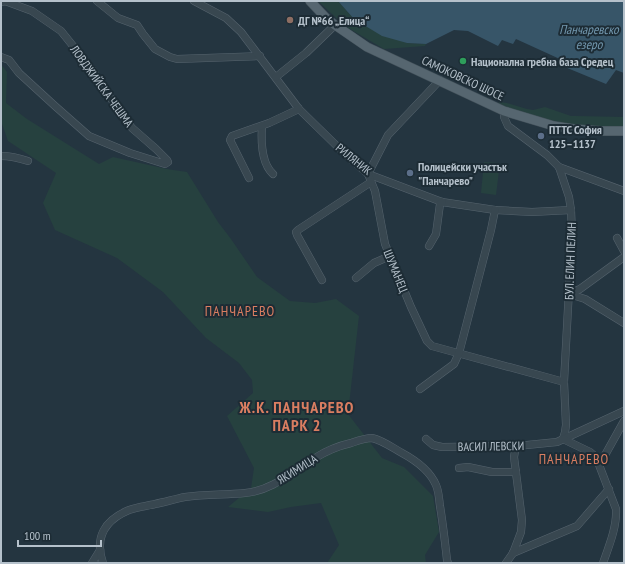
<svg xmlns="http://www.w3.org/2000/svg" width="625" height="564" font-family="'PT Sans Narrow',sans-serif">
  <style>
    .green { fill: #26413f }
    .water { fill: #375568 }
    .lines { fill: none; stroke-linecap: round; stroke-linejoin: round }
    .minor-casing { stroke: #56646e; stroke-width: 8 }
    .major-casing { stroke: #425059; stroke-width: 10 }
    .minor { stroke: #384750; stroke-width: 7 }
    .major { stroke: #566670; stroke-width: 9 }
    .education-dot { fill: #8d6e63; stroke: #1d2c35; stroke-width: 1.5 }
    .leisure-dot { fill: #2e9e5b; stroke: #1d2c35; stroke-width: 1.5 }
    .service-dot { fill: #5c6f8a; stroke: #1d2c35; stroke-width: 1.5 }
    .labels { text-anchor: middle; dominant-baseline: central; stroke-width: 4; stroke-linejoin: round; paint-order: stroke }
    .poi-label { font-size: 12px; font-weight: bold; fill: #b5c1cb; stroke: #1d2c35; text-anchor: start }
    .street-label { font-size: 12px; fill: #b5c1cb; stroke: #1d2c35 }
    .water-label { font-size: 13px; font-style: italic; fill: #7398af; stroke: #1d2c35 }
    .quarter-label { font-size: 14px; letter-spacing: 1px; fill: #da7e61; stroke: #1d2c35 }
    .district-label { font-size: 16px; font-weight: bold; letter-spacing: 1px; fill: #da7e61; stroke: #1d2c35 }
  </style>
  <rect width="100%" height="100%" fill="#243540"/>
  <!-- green -->
  <g class="green">
    <path d="M318 1H338L354 19 407 43 426 44 425 46 384 49 345 26Z"/>
    <path d="M1 64 7 72 6 103 27 119 99 164 113 157 167 169 187 172 218 222 231 239 257 277 290 301 315 303 336 299 359 316 348 414 382 458 404 467 433 496 439 532 425 555 426 563H327L339 545 321 503 291 507 268 512 228 507 251 488 254 468 227 416 253 393 252 380 239 363 206 338 163 292 117 258 55 230 43 203 56 173 8 141 1 121Z"/>
    <path d="M499 102 507 103 527 109 533 110 545 107 571 116H576L624 117V127C598 128 572 126 546 120 530 116 514 109 499 104Z"/>
    <path d="M484 162 500 163 496 195 481 193Z"/>
  </g>
  <!-- water -->
  <path class="water" d="M338 1H624V73L616 70 606 84 560 65 562 60 516 39 513 44 502 40 498 46 468 31 454 30 426 44 407 43 382 36 354 19Z"/>
  <g class="lines">
    <!-- minor casing -->
    <g class="minor-casing">
      <g id="minor">
        <path d="M97 1 118 18 137 25 143 34 155 49 170 57 177 59 260 56"/>
        <path d="M194 1 226 18 241 32 299 109 345 154 368 174 442 202 495 210 532 212 571 210"/>
        <path d="M1 2 5 1 32 11 61 31 94 72 109 96 132 128 156 149 167 160 168 162 165 164 130 153 89 136 55 106 19 73 9 60 1 57"/>
        <path d="M276 77 306 53 335 25"/>
        <path d="M440 80 388 135 368 174 375 191 385 244 411 307 427 341 432 346 564 382"/>
        <path d="M504 111V117L508 126 547 155 559 167 569 197 571 210 572 234 564 382 566 425 565 432 563 439"/>
        <path d="M262 126C261 141 261 163 273 174"/>
        <path d="M1 156C11 156 19 158 28 161"/>
        <path d="M559 167 624 191"/>
        <path d="M249 178 230 140 232 136 269 123 299 109"/>
        <path d="M617 238 624 251"/>
        <path d="M429 246 436 234 440 204 442 202"/>
        <path d="M356 278 374 263 390 256"/>
        <path d="M322 280 297 235 296 232 298 230 371 182"/>
        <path d="M569 294 580 289 624 257"/>
        <path d="M569 294 585 299 624 323"/>
        <path d="M420 389 454 364 459 353 491 230 495 210"/>
        <path d="M426 439 433 445 442 447 517 446 557 442 624 411"/>
        <path d="M563 439 590 452 596 457 616 509C617 527 609 546 603 563"/>
        <path d="M600 464 624 421"/>
        <path d="M459 468 468 467 492 472H516"/>
        <path d="M513 553 577 526 609 489"/>
        <path d="M92 563 100 550"/>
        <path d="M103 563C94 537 105 520 129 510 137 507 147 506 155 504 165 502 175 499 185 497 205 494 225 495 245 493 272 491 293 471 315 458 326 451 338 446 351 443 357 441 365 438 372 438 382 440 393 448 402 453 415 460 430 471 436 485 439 492 439 499 440 506 443 524 445 542 447 560L448 563"/>
        <path d="M506 563 513 553 521 532 522 520 514 457 515 451 517 446"/>
      </g>
    </g>
    <!-- major casing -->
    <g class="major-casing">
      <path id="major" d="M310 1 326 18 335 25 367 47 504 111 554 126 574 129 601 131H624"/>
    </g>
    <!-- minor -->
    <use href="#minor" class="minor"/>
    <!-- major -->
    <use href="#major" class="major"/>
  </g>
  <!-- markers -->
  <circle class="education-dot" cx="290" cy="20" r="4"/>
  <circle class="leisure-dot" cx="463" cy="61" r="4"/>
  <g class="service-dot">
    <circle cx="541" cy="136" r="4"/>
    <circle cx="410" cy="173" r="4"/>
  </g>
  <g class="labels">
    <!-- poi labels -->
    <g class="poi-label">
      <text x="298" y="20">ДГ №66 „Елица“</text>
      <text x="471" y="61">Национална гребна база Средец</text>
      <text x="549" y="129">ПТТС София<tspan x="549" dy="14">125–1137</tspan></text>
      <text x="418" y="166">Полицейски участък<tspan x="418" dy="14">"Панчарево"</tspan></text>
    </g>
    <!-- street labels -->
    <g class="street-label">
      <text transform="translate(463 78) rotate(25)">САМОКОВСКО ШОСЕ</text>
      <text transform="translate(102 86) rotate(54)">ЛОВДЖИЙСКА ЧЕШМА</text>
      <text transform="translate(354 159) rotate(39)">РИЛЯНИК</text>
      <text transform="translate(570 261) rotate(-88)">БУЛ. ЕЛИН ПЕЛИН</text>
      <text transform="translate(396 271) rotate(68)">ШУМАНЕЦ</text>
      <text transform="translate(491 446) rotate(-1)">ВАСИЛ ЛЕВСКИ</text>
      <text transform="translate(297 469) rotate(-32)">ЯКИМИЦА</text>
    </g>
    <!-- water labels -->
    <g class="water-label">
      <text x="589" y="29">Панчаревско<tspan x="589" dy="15">езеро</tspan></text>
    </g>
    <!-- quarter labels -->
    <g class="quarter-label">
      <text x="240" y="311">ПАНЧАРЕВО</text>
      <text x="574" y="459">ПАНЧАРЕВО</text>
    </g>
    <!-- district labels -->
    <g class="district-label">
      <text x="297" y="407">Ж.К. ПАНЧАРЕВО<tspan x="297" dy="18">ПАРК 2</tspan></text>
    </g>
  </g>
  <!-- border -->
  <rect width="625" height="564" fill="none" stroke="#b5c1cb" stroke-width="4"/>
  <!-- scale -->
  <path d="M18 540v6h83v-6" fill="none" stroke="#b5c1cb" stroke-width="2"/>
  <text x="24" y="540" font-size="12" fill="#b5c1cb" stroke="#1d2c35" stroke-width="3" paint-order="stroke">100 m</text>
</svg>
